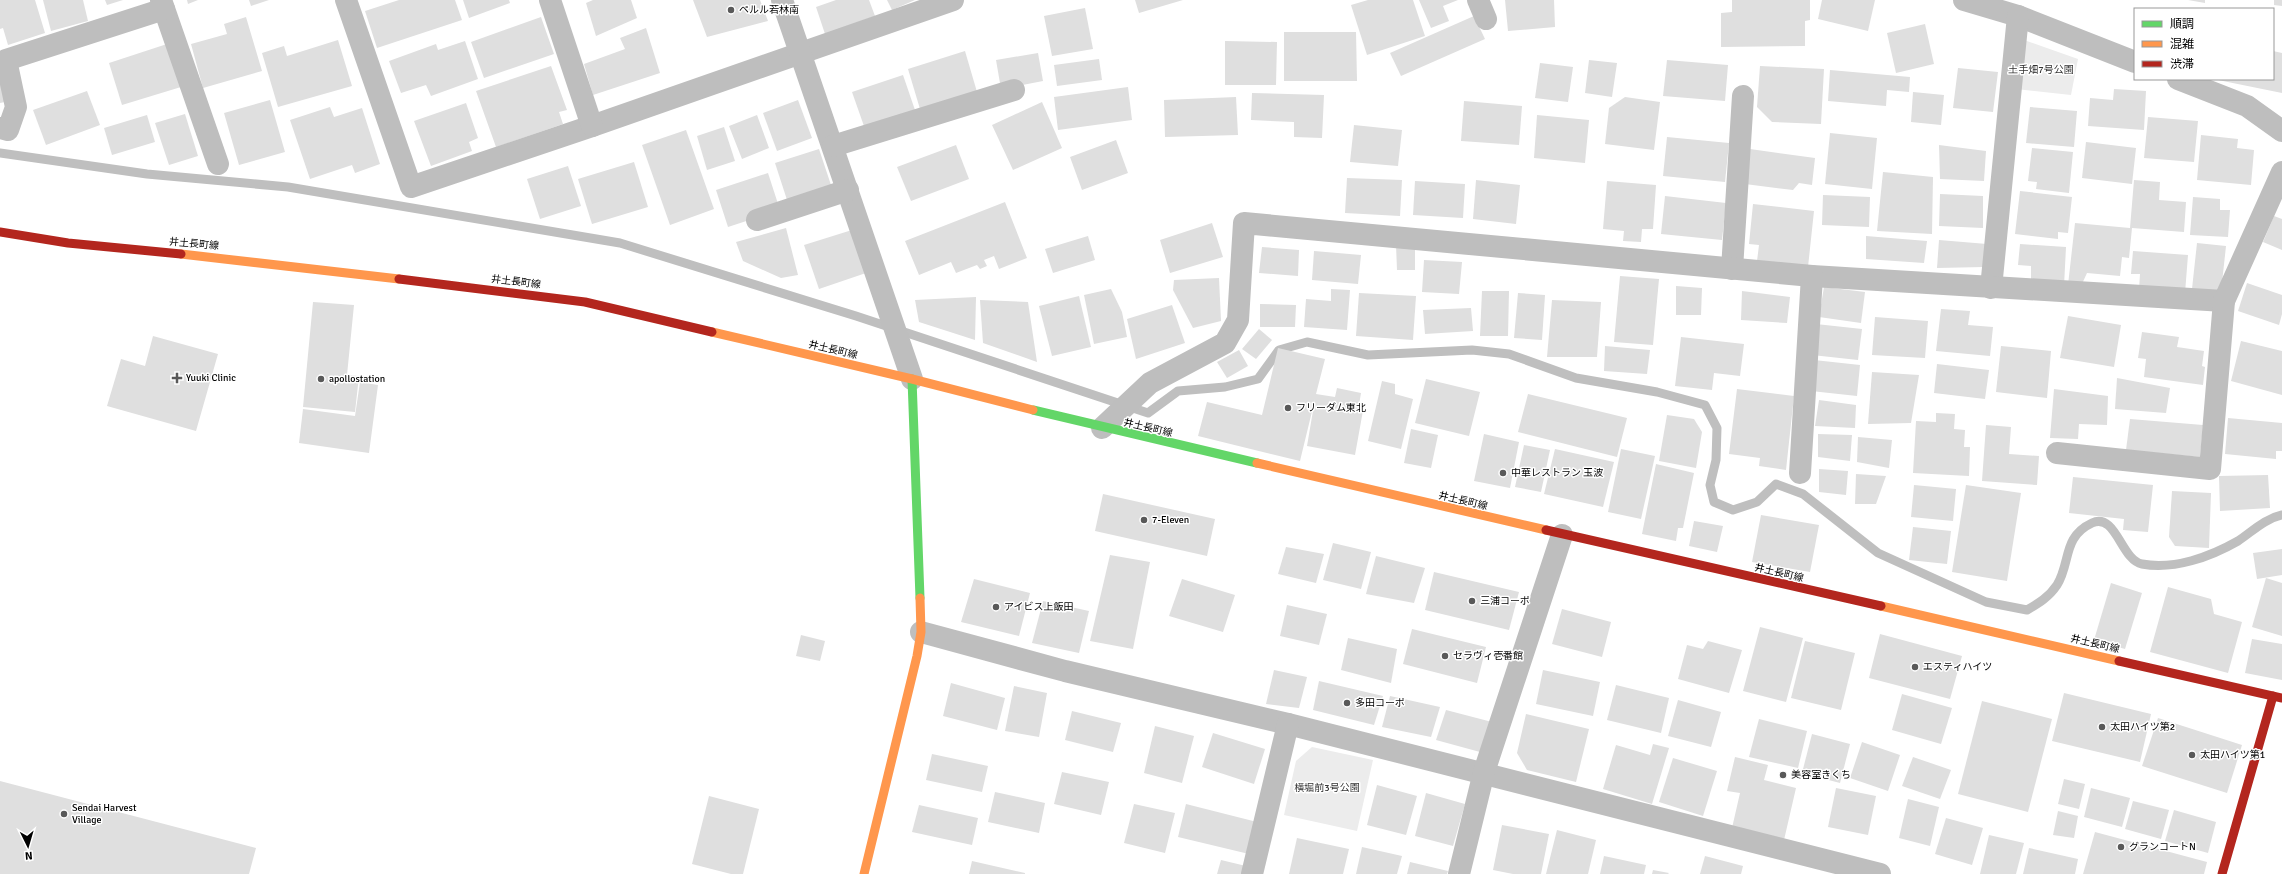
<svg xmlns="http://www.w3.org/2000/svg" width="2282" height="874" font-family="Signika,'Noto Sans JP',sans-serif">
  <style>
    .green { fill: #ececec }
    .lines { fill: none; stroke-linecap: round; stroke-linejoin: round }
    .stream { stroke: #bfbfbf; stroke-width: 9 }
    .building { fill: #dfdfdf }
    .street { stroke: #bebebe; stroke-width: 22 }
    .fast { stroke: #63d668; stroke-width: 9 }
    .slow { stroke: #ff974d; stroke-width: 9 }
    .jam { stroke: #b3261e; stroke-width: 9 }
    .poi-dot { fill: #595959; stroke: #fff; stroke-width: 1.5 }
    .labels { text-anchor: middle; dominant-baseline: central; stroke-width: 3; stroke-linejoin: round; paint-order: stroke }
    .poi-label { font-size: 10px; fill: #000; stroke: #fff; text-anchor: start }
    .park-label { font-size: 10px; fill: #333; stroke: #fff }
    .street-label { font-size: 10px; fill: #000; stroke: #fff }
  </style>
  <rect width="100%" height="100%" fill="#fff"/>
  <!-- green -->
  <g class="green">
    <path d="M2024 40 2078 59 2071 95 2016 89Z"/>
    <path d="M1312 747 1373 760 1357 831 1284 815 1296 761Z"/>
  </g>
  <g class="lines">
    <!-- stream -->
    <path class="stream" d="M0 153 147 174 288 187 620 243 856 316 1148 413 1178 391 1225 387 1258 379 1279 350 1307 342 1368 355 1472 350 1509 354 1576 378 1657 392 1705 405 1717 428 1716 460 1710 485 1714 502 1733 510 1757 502 1776 484 1803 494 1878 553 1986 602 2027 610C2039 603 2049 597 2057 585 2071 563 2062 537 2092 523 2116 512 2121 560 2142 564 2174 570 2210 557 2238 541 2253 531 2264 519 2282 515"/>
  </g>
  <!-- building -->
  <g class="building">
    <path d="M0 0H35L45 33 8 45 3 28 0 29Z"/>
    <path d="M43 0H83L88 21 51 31Z"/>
    <path d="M105 0H123L107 5Z"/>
    <path d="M187 0H198L188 4Z"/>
    <path d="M249 0H269L251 6Z"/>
    <path d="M399 0H455L462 20 377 48 365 11Z"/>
    <path d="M463 0H509L510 3 469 18Z"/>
    <path d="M593 0H631L637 18 596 36 586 3Z"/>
    <path d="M693 0H760L768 21 707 37Z"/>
    <path d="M836 0H869L875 16 825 34 816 7Z"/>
    <path d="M887 0H915L892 10Z"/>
    <path d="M1135 0H1183L1139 13Z"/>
    <path d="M1368 0H1413L1425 36 1367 55 1351 5Z"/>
    <path d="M1419 0H1458L1443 6 1449 21 1431 28Z"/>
    <path d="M1505 0H1554L1555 27 1508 31Z"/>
    <path d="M1732 0H1810V20L1805 21V46L1721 47V13L1732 12Z"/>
    <path d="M1822 0H1875L1868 31 1818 19Z"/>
    <path d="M2188 0H2205V3Z"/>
    <path d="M2274 0H2282V6L2274 5Z"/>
    <path d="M1085 8 1093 49 1052 56 1044 16Z"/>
    <path d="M1474 16 1485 39 1401 76 1390 53Z"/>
    <path d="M246 17 262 71 203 88 191 44 227 34 224 24Z"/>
    <path d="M541 17 554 54 484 78 471 42Z"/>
    <path d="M1925 24 1934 64 1896 73 1887 33Z"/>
    <path d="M646 28 660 73 593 95 584 64 625 49 620 38Z"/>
    <path d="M1284 32H1356L1357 81H1284Z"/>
    <path d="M338 40 352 86 278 107 262 53 284 46 287 56Z"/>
    <path d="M465 41 478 79 431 96 426 85 401 93 389 61 436 44 438 50Z"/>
    <path d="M1225 41 1277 42 1276 85H1225Z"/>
    <path d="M167 44 181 87 122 105 109 63Z"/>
    <path d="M965 51 977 92 920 109 908 69Z"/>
    <path d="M2273 51 2282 53V93L2218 80 2273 79Z"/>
    <path d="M1038 53 1043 81 1001 89 996 60Z"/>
    <path d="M1099 59 1102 80 1057 86 1054 65Z"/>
    <path d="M1589 60 1617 63 1612 97 1585 93Z"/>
    <path d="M1667 60 1728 65 1725 101 1663 96Z"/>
    <path d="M1540 63 1573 67 1568 102 1535 98Z"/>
    <path d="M551 66 567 110 559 112 563 124 496 147 476 91Z"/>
    <path d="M1760 66 1824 69 1821 124 1772 122 1757 107Z"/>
    <path d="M1958 68 1998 72 1993 112 1953 108Z"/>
    <path d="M1830 70 1910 77 1909 92 1887 90 1886 106 1828 101Z"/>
    <path d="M903 75 916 113 865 129 852 92Z"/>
    <path d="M0 79 5 102 0 103Z"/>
    <path d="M1128 87 1132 120 1058 130 1054 97Z"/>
    <path d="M2114 89 2146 91 2144 130 2088 126 2090 98 2113 100Z"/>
    <path d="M87 91 100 125 46 145 33 110Z"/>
    <path d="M1913 92 1944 95 1941 125 1911 122Z"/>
    <path d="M1252 93 1324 95 1322 138 1294 137V122L1251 120Z"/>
    <path d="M1236 97 1238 135 1165 137 1164 100Z"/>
    <path d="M1625 97 1660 102 1654 150 1605 144 1609 108Z"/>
    <path d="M270 100 285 152 239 165 224 113Z"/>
    <path d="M798 100 812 138 777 151 763 113Z"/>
    <path d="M1464 101 1522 106 1519 145 1461 141Z"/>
    <path d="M1042 102 1062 148 1013 170 992 125Z"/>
    <path d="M466 103 478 138 469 142 472 151 431 166 414 121Z"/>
    <path d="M330 107 334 117 362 108 380 164 355 173 352 165 310 179 290 120Z"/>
    <path d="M2030 107 2077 111 2074 147 2026 143Z"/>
    <path d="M185 114 198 156 169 165 155 123Z"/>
    <path d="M147 115 155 142 112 155 104 128Z"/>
    <path d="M757 115 769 148 742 159 729 126Z"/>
    <path d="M1537 115 1589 120 1585 163 1534 158Z"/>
    <path d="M2148 117 2198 121 2194 162 2144 158Z"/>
    <path d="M1354 125 1402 130 1398 166 1350 162Z"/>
    <path d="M724 127 735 161 707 170 697 136Z"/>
    <path d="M686 130 714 209 670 225 642 145Z"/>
    <path d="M1830 133 1877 138 1872 189 1825 184Z"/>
    <path d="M2201 135 2238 139 2237 148 2254 150 2251 185 2197 180Z"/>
    <path d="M1667 137 1729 143 1725 182 1663 176Z"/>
    <path d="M1116 140 1128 173 1082 190 1070 157Z"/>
    <path d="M2086 142 2136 148 2132 184 2082 178Z"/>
    <path d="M956 145 969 179 911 201 897 167Z"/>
    <path d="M1939 145 1986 151 1984 181 1940 179Z"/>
    <path d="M2032 148 2073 152 2069 193 2036 189 2037 182 2028 181Z"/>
    <path d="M819 149 832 188 788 203 775 163Z"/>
    <path d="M1750 149 1815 158 1812 185 1799 183 1793 190 1745 184Z"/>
    <path d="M634 162 648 207 592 224 578 179Z"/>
    <path d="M568 166 581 206 540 219 527 179Z"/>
    <path d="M1883 172 1933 177 1932 234 1877 231Z"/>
    <path d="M768 173 780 210 728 227 716 190Z"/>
    <path d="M1347 178 1402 180 1400 216 1345 213Z"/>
    <path d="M1476 180 1520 185 1516 224 1473 219Z"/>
    <path d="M2134 180 2160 182 2159 200 2186 202 2184 232 2132 228 2129 258 2122 257 2120 276 2087 273 2081 286 2068 285 2075 223 2130 228Z"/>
    <path d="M1415 181 1465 184 1463 218 1413 215Z"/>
    <path d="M1607 181 1656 185 1653 229H1642L1641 242 1623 241 1624 231 1603 229Z"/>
    <path d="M2020 191 2072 197 2068 233 2058 232V239L2015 234Z"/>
    <path d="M1940 194 1983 196V228L1939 226Z"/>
    <path d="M1823 195 1870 197 1869 227 1822 225Z"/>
    <path d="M1665 196 1726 203 1722 240 1661 234Z"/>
    <path d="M2193 197 2220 199V210H2230L2228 237 2190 235Z"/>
    <path d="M1005 202 1027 258 999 269 994 256 984 260 987 266 980 269 977 265 956 273 951 262 919 275 905 241Z"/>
    <path d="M1753 204 1814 211 1808 267 1757 261 1759 245 1749 244Z"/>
    <path d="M2274 216 2282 219V250L2263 242Z"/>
    <path d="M1212 223 1223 257 1170 273 1160 240Z"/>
    <path d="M786 228 798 275 781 278 743 261 736 242Z"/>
    <path d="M852 230 866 273 819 289 804 245Z"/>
    <path d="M1088 236 1095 260 1053 273 1045 249Z"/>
    <path d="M1866 236 1927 241 1924 263 1866 259Z"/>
    <path d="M1939 240 1987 244 1984 267 1937 268Z"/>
    <path d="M2197 243 2226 246 2221 292 2192 289Z"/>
    <path d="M1415 244V270H1397L1396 245Z"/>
    <path d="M2020 244 2066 247 2064 286 2031 283V266L2018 265Z"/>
    <path d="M1262 247 1299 250 1298 276 1259 273Z"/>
    <path d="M1314 251 1361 255 1358 284 1312 280Z"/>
    <path d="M2133 251 2188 255 2185 293 2139 290 2140 274H2131Z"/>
    <path d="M1424 260 1462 262 1459 294 1422 292Z"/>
    <path d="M1620 276 1659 279 1653 345 1614 342Z"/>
    <path d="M1219 278 1221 321 1193 328 1173 290 1174 280Z"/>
    <path d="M2247 283 2282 295V314L2279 325 2238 311Z"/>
    <path d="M1676 286 1702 288 1701 315H1676Z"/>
    <path d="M1824 287 1865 292 1861 323 1819 317Z"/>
    <path d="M1111 289 1122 312 1127 337 1094 344 1084 295Z"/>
    <path d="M1331 289 1350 290 1347 330 1304 327 1306 299 1331 301Z"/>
    <path d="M1482 291H1509L1508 336H1480Z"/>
    <path d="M1742 291 1790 297 1787 323 1741 320Z"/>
    <path d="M1359 293 1416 296 1413 340 1356 336Z"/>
    <path d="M1518 293 1545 295 1542 340 1514 338Z"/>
    <path d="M1079 296 1091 347 1052 356 1039 306Z"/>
    <path d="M976 297 975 340 919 322 915 300Z"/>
    <path d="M980 300 1028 302 1037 362 983 343Z"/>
    <path d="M1552 300 1601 302 1597 357H1547Z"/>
    <path d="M313 302 354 305 347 375 359 376 355 412 303 407Z"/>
    <path d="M1260 304 1296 305 1295 327H1260Z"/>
    <path d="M1172 305 1185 343 1136 359 1127 319Z"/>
    <path d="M1471 308 1473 331 1425 334 1423 310Z"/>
    <path d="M1941 309 1970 311 1968 325 1993 327 1990 356 1936 351Z"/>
    <path d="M2068 316 2121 325 2114 367 2060 358Z"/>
    <path d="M1875 317 1928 321 1925 358 1872 355Z"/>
    <path d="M1816 324 1862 329 1858 360 1812 355Z"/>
    <path d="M1259 329 1272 340 1256 359 1242 349Z"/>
    <path d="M2142 332 2179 337 2177 347 2204 351 2202 366 2205 367 2203 385 2144 377 2146 359 2138 358Z"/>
    <path d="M153 336 218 354 196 431 107 406 121 359 145 366Z"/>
    <path d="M1681 337 1744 344 1740 376 1714 373 1712 390 1675 386Z"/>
    <path d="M2241 341 2282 351V395L2231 381Z"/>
    <path d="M1605 346 1650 350 1647 374 1604 371Z"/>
    <path d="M2001 346 2051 351 2047 398 1996 392Z"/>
    <path d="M1278 348 1325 359 1316 394 1335 397 1337 388 1361 393 1359 405H1364L1355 455 1307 446 1315 399 1300 461 1198 436 1207 402 1262 415Z"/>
    <path d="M1239 350 1248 366 1227 378 1217 362Z"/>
    <path d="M1814 360 1860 365 1857 396 1811 391Z"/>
    <path d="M1937 364 1989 370 1985 399 1934 393Z"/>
    <path d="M1872 372 1919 375 1911 423 1868 424Z"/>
    <path d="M2117 378 2170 388 2166 413 2115 409Z"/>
    <path d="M1426 379 1480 392 1469 436 1415 423Z"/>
    <path d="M1382 381 1395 384V394L1413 399 1401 449 1368 441Z"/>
    <path d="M360 382 378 385 369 453 299 443 303 409 355 416Z"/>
    <path d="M1737 389 1794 396 1786 470 1759 466 1760 458 1729 454Z"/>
    <path d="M2054 389 2108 396 2107 425 2079 424 2078 439 2050 438Z"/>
    <path d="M1528 394 1627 418 1617 457 1518 432Z"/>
    <path d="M1819 400 1856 405 1855 428 1815 426Z"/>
    <path d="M1936 413 1955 414 1954 429 1965 430 1964 447H1970L1969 476 1913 473 1916 421 1936 422Z"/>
    <path d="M1667 415 1694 419 1702 432 1696 468 1659 461Z"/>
    <path d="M2228 418 2282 423V451H2276V459L2225 454Z"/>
    <path d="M2130 419 2203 425 2200 457 2126 450Z"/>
    <path d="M1986 425 2011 427 2009 454 2039 456 2037 485 1982 481Z"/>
    <path d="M1411 429 1438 435 1431 468 1404 463Z"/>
    <path d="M1484 434 1519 442 1510 488 1474 481Z"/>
    <path d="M1818 434 1852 435 1850 461 1818 457Z"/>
    <path d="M1858 437 1892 440 1889 468 1857 462Z"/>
    <path d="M1524 445 1550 450 1541 492 1515 487Z"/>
    <path d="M1555 449 1614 462 1603 507 1544 494Z"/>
    <path d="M1621 449 1655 456 1641 519 1608 512Z"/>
    <path d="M1656 464 1694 473 1683 528H1678L1676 541 1642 534Z"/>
    <path d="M1819 469 1848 471 1846 495 1819 492Z"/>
    <path d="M1856 474 1886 476 1876 504H1855Z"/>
    <path d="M2268 475 2270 508 2220 511 2219 476Z"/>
    <path d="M2073 477 2153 485 2148 532 2123 530 2124 519 2069 513Z"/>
    <path d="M1914 485 1956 489 1953 521 1911 517Z"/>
    <path d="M1966 485 2021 493 2007 581 1952 572Z"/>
    <path d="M2172 491 2211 493 2209 548 2175 546 2169 537Z"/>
    <path d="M1103 494 1215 519 1207 556 1095 531Z"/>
    <path d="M1761 515 1819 525 1810 572 1752 562Z"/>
    <path d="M1694 521 1723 526 1717 552 1689 546Z"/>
    <path d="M1913 527 1951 531 1947 564 1909 560Z"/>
    <path d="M1333 543 1371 552 1361 589 1323 580Z"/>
    <path d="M1286 547 1324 554 1316 583 1278 574Z"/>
    <path d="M2282 549V575L2257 579 2253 553Z"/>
    <path d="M1110 555 1150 562 1133 649 1090 641Z"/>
    <path d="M1376 556 1425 568 1414 603 1366 594Z"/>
    <path d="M1434 572 1519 592 1509 630 1425 610Z"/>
    <path d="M2266 578 2282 583V636L2252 627Z"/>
    <path d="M974 579 1030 593 1019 636 961 622Z"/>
    <path d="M1182 579 1235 595 1223 632 1169 616Z"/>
    <path d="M2111 583 2142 593 2125 649 2094 640Z"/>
    <path d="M2168 587 2211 599 2214 614 2242 622 2228 673 2150 652Z"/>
    <path d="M1043 601 1089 611 1079 653 1032 643Z"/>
    <path d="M1287 605 1327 614 1319 645 1280 636Z"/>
    <path d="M1562 609 1611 622 1602 657 1552 644Z"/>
    <path d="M1760 627 1803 638 1786 702 1743 691Z"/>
    <path d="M1412 629 1486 647 1477 683 1403 664Z"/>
    <path d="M1880 634 1962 656 1950 699 1869 678Z"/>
    <path d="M801 635 825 641 820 661 796 656Z"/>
    <path d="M1348 638 1397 649 1391 683 1341 670Z"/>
    <path d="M2252 639 2282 644V680L2245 673Z"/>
    <path d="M1708 641 1742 650 1729 693 1678 679 1687 645 1703 649Z"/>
    <path d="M1805 641 1855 653 1841 710 1791 698Z"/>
    <path d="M1274 670 1307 677 1299 708 1266 704Z"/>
    <path d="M1543 670 1600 682 1593 716 1536 704Z"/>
    <path d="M1319 681 1383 696 1374 725 1313 710Z"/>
    <path d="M951 683 1005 698 997 730 943 716Z"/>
    <path d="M1616 685 1669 698 1661 733 1607 720Z"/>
    <path d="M1014 686 1047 693 1039 737 1005 731Z"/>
    <path d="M2064 693 2151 714 2140 762 2052 741Z"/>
    <path d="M1902 694 1952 708 1941 744 1892 730Z"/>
    <path d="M1390 696 1440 707 1431 737 1382 727Z"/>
    <path d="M1678 700 1721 712 1711 747 1668 736Z"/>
    <path d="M1982 701 2052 719 2028 812 1958 794Z"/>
    <path d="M1446 710 1492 722 1480 752 1436 740Z"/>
    <path d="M1072 711 1121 723 1113 752 1065 740Z"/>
    <path d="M1526 714 1589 729 1576 782 1527 770 1517 753Z"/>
    <path d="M2158 718 2242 745 2227 793 2142 766Z"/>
    <path d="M1759 719 1807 731 1798 768 1749 757Z"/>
    <path d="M1155 726 1194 736 1182 783 1144 773Z"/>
    <path d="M1213 733 1265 749 1254 784 1202 767Z"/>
    <path d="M1812 734 1850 744 1840 783 1802 773Z"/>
    <path d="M1862 742 1900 755 1888 791 1850 778Z"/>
    <path d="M1653 744 1669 748 1652 804 1603 789 1616 745 1650 755Z"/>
    <path d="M932 754 988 766 982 792 926 780Z"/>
    <path d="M1735 757 1768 765 1764 780 1796 788 1784 840 1732 828 1740 793 1727 791Z"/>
    <path d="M1913 757 1951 770 1940 799 1902 786Z"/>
    <path d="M1673 758 1717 771 1703 816 1659 802Z"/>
    <path d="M1062 772 1109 782 1101 815 1054 804Z"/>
    <path d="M2064 779 2085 784 2079 809 2058 804Z"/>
    <path d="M0 781 256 848 249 874H0Z"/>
    <path d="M1377 785 1417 796 1406 835 1367 825Z"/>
    <path d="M1836 788 1876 796 1868 835 1828 827Z"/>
    <path d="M2091 788 2130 798 2122 827 2084 817Z"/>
    <path d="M995 792 1045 803 1039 833 988 822Z"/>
    <path d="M1426 793 1465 804 1453 846 1415 836Z"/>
    <path d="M709 796 759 809 743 874H731L692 864Z"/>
    <path d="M1908 799 1939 807 1930 846 1899 838Z"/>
    <path d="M2133 801 2169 810 2161 839 2125 829Z"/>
    <path d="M1134 804 1175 813 1165 853 1124 843Z"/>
    <path d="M1186 804 1257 822 1249 854 1178 837Z"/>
    <path d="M919 805 978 818 972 845 912 832Z"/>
    <path d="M2174 810 2216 822 2208 853 2165 841Z"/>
    <path d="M2058 811 2078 816 2074 838 2053 835Z"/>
    <path d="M1946 818 1983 828 1972 865 1935 854Z"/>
    <path d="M1502 825 1549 834 1541 874H1513L1493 870Z"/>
    <path d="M1557 830 1596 840 1588 874H1546Z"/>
    <path d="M2095 832 2207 862 2204 874H2083Z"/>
    <path d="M1989 835 2024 843 2016 874H1980Z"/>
    <path d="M1297 838 1349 849 1343 874H1289Z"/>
    <path d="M1362 847 1402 856 1397 874H1356Z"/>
    <path d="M2029 848 2078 859 2075 874H2023Z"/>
    <path d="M1604 856 1646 865 1644 874H1600Z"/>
    <path d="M1705 856 1743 866 1741 874H1700Z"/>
    <path d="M1221 860 1246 866 1244 874H1217Z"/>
    <path d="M972 861 1025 873V874H969Z"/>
    <path d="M1410 862 1448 871 1447 874H1407Z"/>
    <path d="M1653 870 1669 873 1668 874H1652Z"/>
  </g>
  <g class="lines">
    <!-- street -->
    <g class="street">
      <path d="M161 0 218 164"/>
      <path d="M346 0 411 187 592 126 953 0"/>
      <path d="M550 0 592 126"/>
      <path d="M782 0 912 379"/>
      <path d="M1478 0 1486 19"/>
      <path d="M1964 0 2018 16 2135 62"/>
      <path d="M2178 79 2247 106 2282 131"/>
      <path d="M0 128 8 130 16 107 6 60 164 9"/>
      <path d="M833 146 1014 90"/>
      <path d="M757 220 848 190"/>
      <path d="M1732 269 1743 96"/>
      <path d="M1991 288 2018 16"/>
      <path d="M1102 428 1150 383 1225 343 1238 320 1244 223 1812 276 2224 301"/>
      <path d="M2057 453 2210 469 2224 301 2282 172"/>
      <path d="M1800 473 1812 276"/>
      <path d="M921 632 1065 671 1288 724 1880 874"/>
      <path d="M1252 874 1288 724"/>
      <path d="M1459 874 1484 772 1562 535"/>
    </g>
    <!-- fast -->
    <g class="fast">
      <path d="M912 379 920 598"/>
      <path d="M1033 410 1257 463"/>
    </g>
    <!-- slow -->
    <g class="slow">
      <path d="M181 254 399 279"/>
      <path d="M712 332 912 379 1033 410"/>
      <path d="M1257 463 1546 530"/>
      <path d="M1881 606 2119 661"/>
      <path d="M864 874 917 656 921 632 920 598"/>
    </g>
    <!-- jam -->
    <g class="jam">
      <path d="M0 232 68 243 181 254"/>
      <path d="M399 279 585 302 712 332"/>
      <path d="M1546 530 1881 606"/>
      <path d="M2119 661 2282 698"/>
      <path d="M2222 874 2273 696"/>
    </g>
  </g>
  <!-- markers -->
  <g class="poi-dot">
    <circle cx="731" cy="10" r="4"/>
    <path d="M175 372h4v4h4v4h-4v4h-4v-4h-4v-4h4z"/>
    <circle cx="321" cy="379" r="4"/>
    <circle cx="1288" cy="408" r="4"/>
    <circle cx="1503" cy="473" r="4"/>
    <circle cx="1144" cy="520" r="4"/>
    <circle cx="1472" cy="601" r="4"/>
    <circle cx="996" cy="607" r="4"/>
    <circle cx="1445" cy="656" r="4"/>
    <circle cx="1915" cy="667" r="4"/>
    <circle cx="1347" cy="703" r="4"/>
    <circle cx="2102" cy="727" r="4"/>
    <circle cx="2192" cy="755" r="4"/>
    <circle cx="1783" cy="775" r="4"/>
    <circle cx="64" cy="814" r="4"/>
    <circle cx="2121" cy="847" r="4"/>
  </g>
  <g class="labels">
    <!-- poi labels -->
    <g class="poi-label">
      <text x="739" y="10">ペルル若林南</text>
      <text x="186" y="378">Yuuki Clinic</text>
      <text x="329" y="379">apollostation</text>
      <text x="1296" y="408">フリーダム東北</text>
      <text x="1511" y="473">中華レストラン 玉波</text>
      <text x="1152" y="520">7-Eleven</text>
      <text x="1480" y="601">三浦コーポ</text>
      <text x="1004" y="607">アイビス上飯田</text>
      <text x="1453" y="656">セラヴィ壱番館</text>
      <text x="1923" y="667">エスティハイツ</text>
      <text x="1355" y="703">多田コーポ</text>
      <text x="2110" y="727">太田ハイツ第2</text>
      <text x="2200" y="755">太田ハイツ第1</text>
      <text x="1791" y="775">美容室きくち</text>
      <text x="72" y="808">Sendai Harvest<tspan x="72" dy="12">Village</tspan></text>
      <text x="2129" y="847">グランコートN</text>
    </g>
    <!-- park labels -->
    <g class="park-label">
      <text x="2041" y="70">土手畑7号公園</text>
      <text x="1327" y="788">横堀前3号公園</text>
    </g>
    <!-- street labels -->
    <g class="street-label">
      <text transform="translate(194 244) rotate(5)">井土長町線</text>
      <text transform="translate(516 282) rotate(7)">井土長町線</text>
      <text transform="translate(833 350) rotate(13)">井土長町線</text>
      <text transform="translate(1148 428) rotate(13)">井土長町線</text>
      <text transform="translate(1463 501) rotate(13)">井土長町線</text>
      <text transform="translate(1779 573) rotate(13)">井土長町線</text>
      <text transform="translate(2095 644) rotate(13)">井土長町線</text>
    </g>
  </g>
  <!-- legend -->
  <rect x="2134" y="8" width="140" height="72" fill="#ffffff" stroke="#999999"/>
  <rect x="2142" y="21" width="20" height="6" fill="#63d668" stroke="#999999"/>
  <text x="2170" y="28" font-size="12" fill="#000000">順調</text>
  <rect x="2142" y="41" width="20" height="6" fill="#ff974d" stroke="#999999"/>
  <text x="2170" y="48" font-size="12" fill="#000000">混雑</text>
  <rect x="2142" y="61" width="20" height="6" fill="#b3261e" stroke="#999999"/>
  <text x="2170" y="68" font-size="12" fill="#000000">渋滞</text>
  <!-- north arrow -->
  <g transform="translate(28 846) rotate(175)" stroke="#ffffff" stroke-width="3" paint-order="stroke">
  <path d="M0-3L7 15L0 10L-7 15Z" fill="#000000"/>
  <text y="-6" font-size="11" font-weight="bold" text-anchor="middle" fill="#000000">N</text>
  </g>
</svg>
